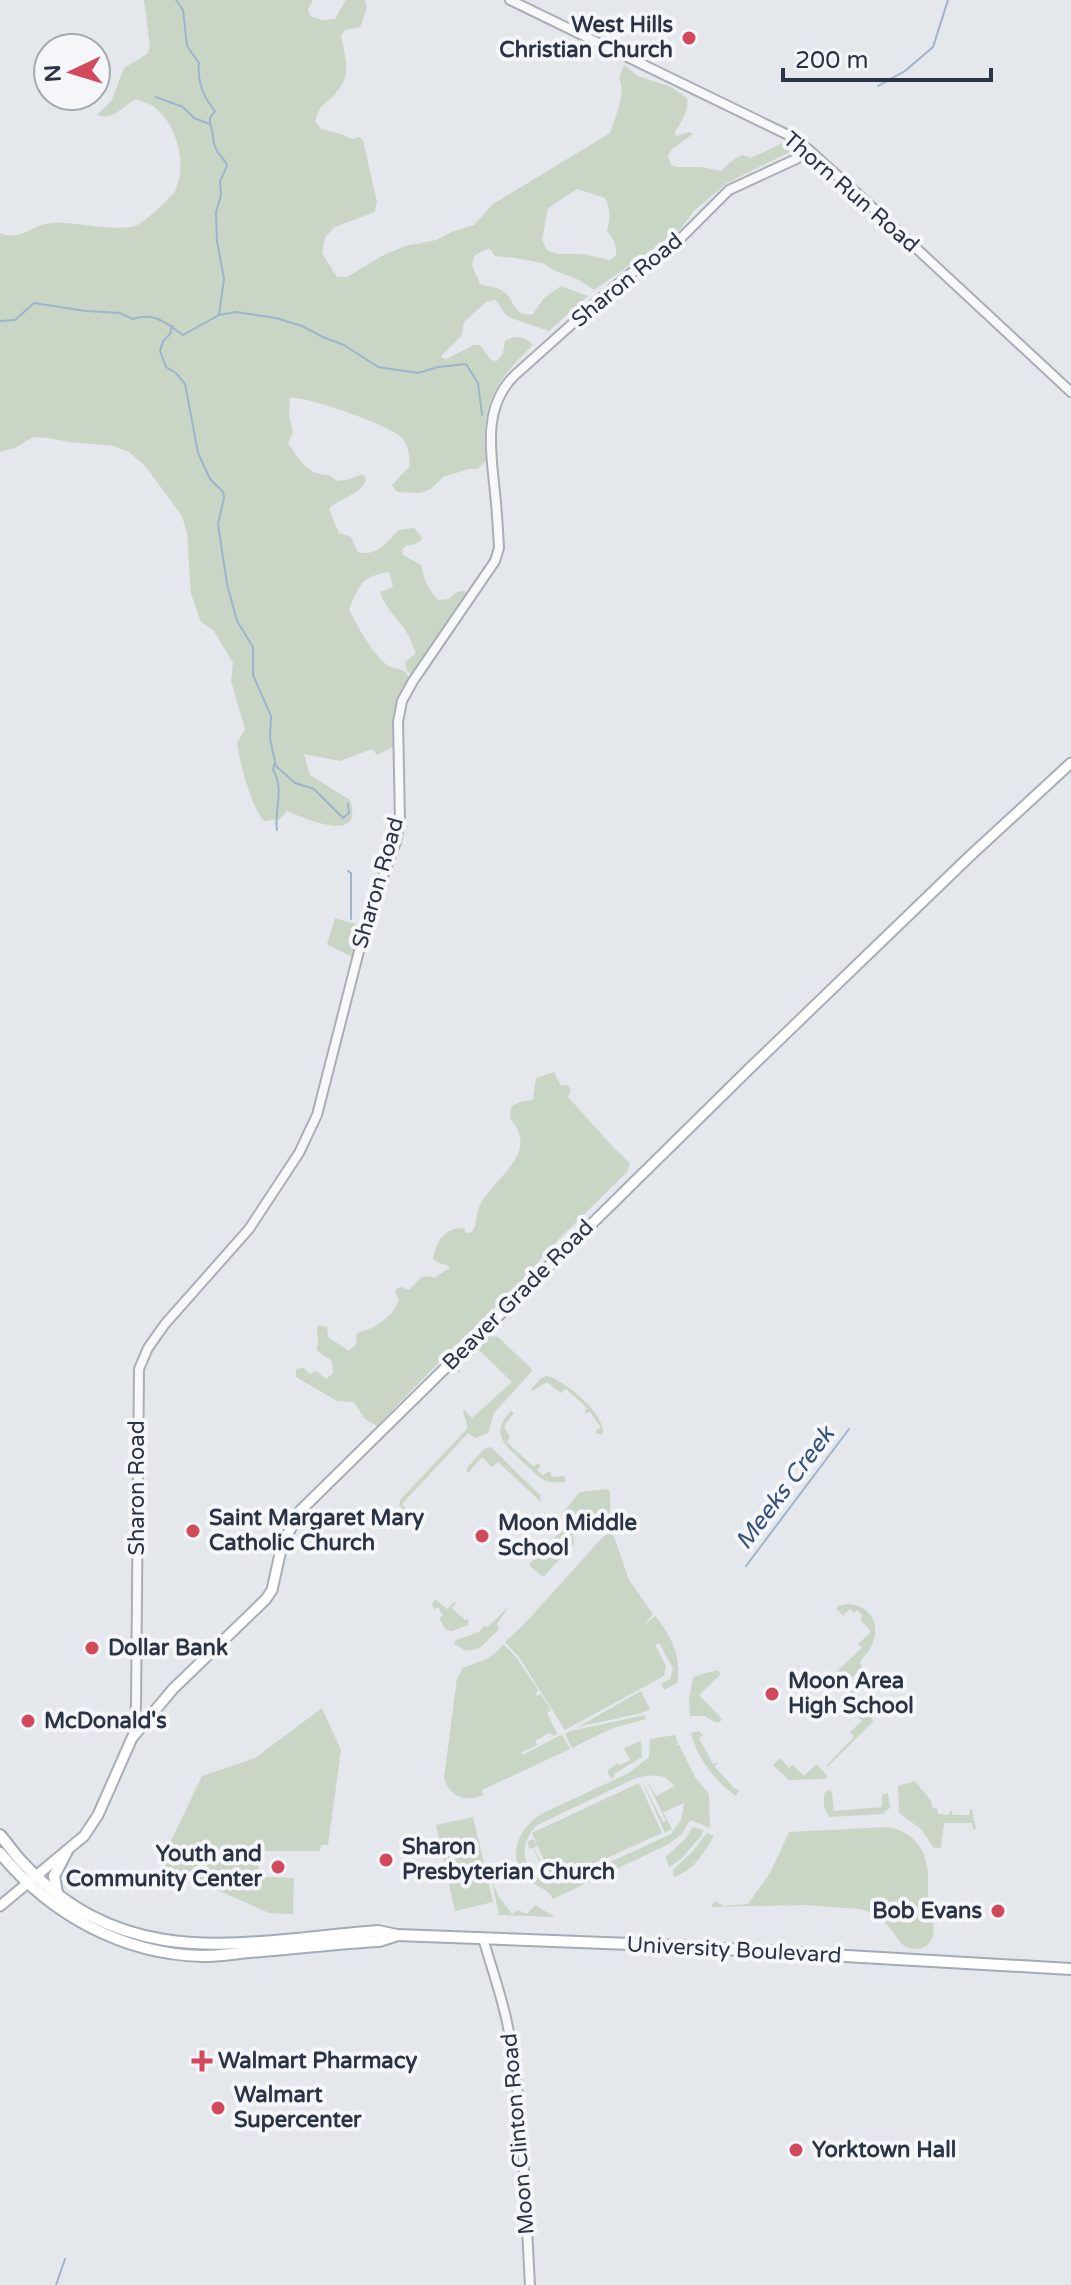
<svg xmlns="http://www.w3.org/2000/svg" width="1071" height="2285" font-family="'Varela Round',sans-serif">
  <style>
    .green { fill: #c9d6c5; fill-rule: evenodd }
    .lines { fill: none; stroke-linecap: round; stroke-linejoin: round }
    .stream { stroke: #9fb4cc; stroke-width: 2 }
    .tertiary-casing { stroke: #a9aeb7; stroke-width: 12 }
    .secondary-casing { stroke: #a9aeb7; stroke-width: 13 }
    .primary-casing { stroke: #a3abb8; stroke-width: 14 }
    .tertiary { stroke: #f7f8fa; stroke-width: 8 }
    .secondary { stroke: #fff; stroke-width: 9 }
    .primary { stroke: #fff; stroke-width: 10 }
    .poi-dot { fill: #d1495b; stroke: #f4f6f9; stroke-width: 3 }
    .labels { text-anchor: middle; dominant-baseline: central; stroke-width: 8; stroke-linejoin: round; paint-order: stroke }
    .poi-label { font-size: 22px; font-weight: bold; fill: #2b3445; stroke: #f4f6f9; text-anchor: start }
    .street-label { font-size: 22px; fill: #2b3445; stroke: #f4f6f9 }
    .water-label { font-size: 24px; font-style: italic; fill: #34527a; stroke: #f4f6f9 }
  </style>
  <rect width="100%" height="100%" fill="#e4e7ec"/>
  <!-- green -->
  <g class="green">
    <path d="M144 0H313L308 9 310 16 322 20 335 19 346 0H365L367 8 360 27 345 30 341 36C346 60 353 77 333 96 322 107 320 105 315 121L321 129 341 134 352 139 359 137 363 140 377 202 375 212 335 227 325 237 322 253 337 277H347L382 256 405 246 436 240 452 232 474 225 493 204 610 133C615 117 627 93 619 78L624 65 638 76 671 87 687 98C689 111 682 121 675 132L676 136 689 132 693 134 672 149 668 156 671 165 677 167H701L721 171 733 160 742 155 751 158 784 142 794 145V150L727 183 695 210 678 232 594 290 579 280 553 270 543 263 515 258 495 256 490 249 484 250 474 256 472 265 480 284C486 286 496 287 501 290 516 297 511 318 533 314L544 298 561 286 588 296 549 331 511 318 506 315 496 300 486 302 464 322 462 335 442 355V358L446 359 474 345H480L491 360 497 361 503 353 505 341C516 334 525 337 533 345 494 382 480 406 486 461L478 469H469L443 477 432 488 421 493 397 492 392 485 410 466C409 456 409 444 401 437 391 426 305 395 290 398L289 415 293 432 288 443C300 460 307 475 329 475L337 481 346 480 363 474 366 479C362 495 340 497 329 509L339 533 351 537 358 552C375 557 388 543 398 530L414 528 420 535 422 540 413 545H407L402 550 403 555 421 565C424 580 428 589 438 600L449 599 457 592 465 591 467 595 412 675 407 671 405 662 416 653C413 647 411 640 407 633 399 619 385 609 380 592L393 587 389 572C361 576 359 586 349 609 356 625 373 654 387 665 393 670 405 667 408 676 411 683 401 691 399 698 392 713 392 730 393 747L377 755 372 749 340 761 304 754 310 775 350 800C365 846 304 818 287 811L280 819 264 821C251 806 240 764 237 743L245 729 231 681 233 663 213 630 201 622 191 594 187 533 182 516 146 467 129 452 114 446 70 442 48 438 33 437 15 448 0 452V233C21 242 33 224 52 223 75 221 121 234 139 224 146 220 171 198 175 191 188 165 177 123 153 106 148 103 142 101 136 99 121 107 114 121 97 115L112 100 124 68 147 54 150 47ZM577 189 605 198C611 210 610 219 607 231 613 239 617 245 616 255L610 260 583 254H558L547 250 542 240 548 208Z"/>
    <path d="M335 918 359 925 352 957 327 944Z"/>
    <path d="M554 1072 561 1086 568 1085 571 1090 568 1097 615 1149 630 1163 627 1172 558 1240 508 1295 452 1349 377 1426 365 1419 354 1402 337 1401 296 1377V1369L304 1368 310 1374 316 1371 326 1379 333 1373 332 1361 316 1350 318 1345 317 1328 319 1325 327 1327 328 1337 349 1351 357 1343 356 1334C360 1331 365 1331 369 1329 382 1324 395 1312 399 1300L395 1292 396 1289 402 1287 409 1290C418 1282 421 1272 434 1278L450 1268 448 1265 438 1263 433 1259C436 1241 445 1228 464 1228L466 1233 472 1232C478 1224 475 1213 481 1203 495 1177 541 1152 510 1119L511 1107 519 1102 533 1100 536 1078Z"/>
    <path d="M486 1334 481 1341 488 1336 498 1337 530 1367 532 1371 494 1413 488 1433 475 1438 468 1433 402 1504 406 1509 405 1511 399 1505 401 1499 467 1429C468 1422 463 1416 463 1409L472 1418 512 1382 479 1350 458 1368 461 1373 457 1372 452 1367Z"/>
    <path d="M547 1376C565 1380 606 1415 603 1434H596V1430L601 1428 590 1412 584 1414 587 1408 566 1389 561 1393 547 1382 532 1391 531 1389 541 1378Z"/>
    <path d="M511 1411 514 1413 504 1426 510 1437 507 1442 533 1466 539 1463 540 1466 537 1470 543 1475 550 1471 552 1477 565 1476V1482C559 1482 552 1483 546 1481 538 1477 531 1469 525 1464 507 1447 488 1434 511 1411Z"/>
    <path d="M491 1447 540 1495 541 1502 498 1462 492 1467 482 1457 468 1473 466 1469 484 1449Z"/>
    <path d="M607 1489 610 1492V1517L596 1525 587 1533 563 1512 580 1492Z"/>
    <path d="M569 1529 573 1533 574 1544 543 1577 529 1565 536 1557 539 1558 560 1531Z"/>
    <path d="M611 1534 614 1537 629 1580 653 1614 644 1625 655 1616C671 1635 682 1657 677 1683L664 1690 661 1684 670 1679 673 1668 659 1643 655 1645 666 1666 664 1676 565 1730 519 1657 505 1642 528 1620 600 1540 606 1535Z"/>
    <path d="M435 1599 447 1609 454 1602 456 1604 452 1608 465 1620 469 1619 468 1625 452 1631 446 1630 439 1618 443 1616 438 1607 434 1609 432 1605Z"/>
    <path d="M847 1604C866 1604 880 1620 874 1639 872 1648 865 1655 860 1662L862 1668 838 1690 828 1679 862 1648 858 1644 871 1632 860 1619 863 1616 857 1610 854 1613 850 1609 843 1616 837 1609 838 1606Z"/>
    <path d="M509 1606 497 1624 499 1629 480 1648 466 1651 454 1644 456 1640 479 1632 484 1626 488 1627Z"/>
    <path d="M503 1644 516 1657 538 1690 536 1694 537 1696 541 1694 551 1710 547 1713 557 1733 554 1736 549 1733 535 1741 537 1745 521 1753 522 1755 561 1735 563 1736 570 1749 482 1790 483 1795C466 1803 450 1797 444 1778L457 1678 463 1668C479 1661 494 1659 503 1644Z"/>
    <path d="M717 1670 721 1674 699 1695 722 1719 720 1722H715L704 1716H690L689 1700 693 1677Z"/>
    <path d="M852 1690 871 1710 873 1722 827 1767 826 1766 854 1737 850 1732 862 1721 842 1699Z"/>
    <path d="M641 1691 650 1709 641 1713 578 1727Z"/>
    <path d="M322 1708 341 1750 328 1845H321L320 1851H259L258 1877 294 1878 293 1914 269 1913 160 1864 202 1776 255 1758Z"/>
    <path d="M645 1715 646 1719 613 1728 572 1748 565 1734 570 1731Z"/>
    <path d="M699 1731 701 1734H704L699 1738 713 1764 718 1762 715 1767 734 1788 739 1790 736 1796C715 1781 697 1758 691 1733Z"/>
    <path d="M675 1735 678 1743 676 1745H679L695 1777 709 1794 710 1828 690 1820 682 1834 669 1844 553 1899C548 1888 536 1887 528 1879 504 1857 520 1826 543 1813L629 1773 649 1757 650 1739ZM652 1775 664 1777 675 1786 656 1796 646 1779 666 1821 663 1822 642 1781 665 1833 672 1829 663 1812 684 1803 681 1820 671 1834 565 1883C529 1888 511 1850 537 1825L636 1778Z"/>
    <path d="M641 1741 642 1757 614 1774V1777L611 1779 607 1771 618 1763 620 1765 630 1760 624 1748Z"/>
    <path d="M780 1758 789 1768 793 1765 804 1776 817 1764 828 1777 824 1779 789 1780 773 1765Z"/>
    <path d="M915 1781 931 1801 932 1808H937L938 1814 949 1815 951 1809 953 1815H969L970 1810 972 1809 976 1829H973L972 1823H944L941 1848H934L921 1829 899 1813 898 1786Z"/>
    <path d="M639 1783 662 1833 554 1882 537 1845 534 1848 549 1880 548 1881 533 1848 530 1849 527 1842 533 1839 537 1844 532 1833Z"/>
    <path d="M830 1790 832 1793 834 1811 882 1807V1795L888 1793 890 1808 884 1812V1814L830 1817C823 1812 823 1799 825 1792Z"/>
    <path d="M473 1817 493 1902 455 1911 436 1825Z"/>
    <path d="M693 1827 703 1830 702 1835 680 1860 669 1867 666 1857 686 1838Z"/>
    <path d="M888 1827 897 1829 910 1836 917 1843 924 1854 928 1872V1893L934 1930C933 1945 921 1953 906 1947 900 1944 897 1937 893 1932 885 1921 875 1913 861 1909L804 1905 711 1907 715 1901 724 1906 748 1904 770 1873 789 1832Z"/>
    <path d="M707 1833 714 1836C703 1854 694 1870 674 1877L673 1870 692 1852Z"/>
    <path d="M492 1882 499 1897 512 1914 518 1910 527 1914 535 1905 555 1917 499 1915Z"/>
  </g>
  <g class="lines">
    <!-- stream -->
    <g class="stream">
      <path d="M176 0 183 10 187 46 199 63C197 82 203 96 215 111L210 118V124"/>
      <path d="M878 86 905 71 933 47 948 0"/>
      <path d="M156 97 183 107 194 118 210 124C214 132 212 141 216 149 219 156 225 159 227 166L220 181 221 195 216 212 217 241 224 279 219 315"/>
      <path d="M0 321 15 320 34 303 86 311 120 313 133 319C155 312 166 323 183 335L219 315 236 312 276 318 302 326 325 338 344 345 378 367 418 373 438 367 466 364 478 383 482 415"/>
      <path d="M172 326 170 334 163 341 160 351 166 367 176 373 185 384 198 453 210 479 223 492 224 498 218 524 227 584 237 621 253 647V675L271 716 270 739 276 766 295 783 314 789 343 818 349 813 348 804"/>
      <path d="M275 762 273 770C285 789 274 809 277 830"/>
      <path d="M348 871 351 873V919"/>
      <path d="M746 1566 849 1429"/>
      <path d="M56 2285 65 2259"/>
    </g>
    <!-- tertiary casing -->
    <g class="tertiary-casing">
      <g id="tertiary">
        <path d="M510 0 786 134 809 150 860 196 1071 392"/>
        <path d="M133 1737 136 1705 139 1369 148 1348 165 1324 249 1229 299 1153 317 1115 368 916 396 842 400 821 398 722 402 701 413 681 495 561 499 548C498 530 497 511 495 493 491 451 482 407 515 375L600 299 631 273 668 251 729 190 796 159 809 150"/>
        <path d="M483 1938C491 1967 502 1996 508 2027 524 2112 525 2199 530 2285"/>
      </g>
    </g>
    <!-- secondary casing -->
    <g class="secondary-casing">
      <path id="secondary" d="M0 1906 84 1836 98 1815 132 1738 173 1689 266 1599 272 1590 282 1545 300 1511 749 1069 971 855 1071 763"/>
    </g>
    <!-- primary casing -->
    <g class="primary-casing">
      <g id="primary">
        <path d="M0 1835C8 1844 15 1855 23 1863 128 1975 244 1941 378 1931L397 1935 656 1945 1071 1969"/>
        <path d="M0 1853C50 1914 122 1954 202 1956 222 1956 242 1952 263 1951 301 1948 340 1943 379 1941L395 1936"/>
        <path d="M57 1893 54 1876 67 1851"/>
      </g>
    </g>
    <!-- tertiary -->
    <use href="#tertiary" class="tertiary"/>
    <!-- secondary -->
    <use href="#secondary" class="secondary"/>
    <!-- primary -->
    <use href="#primary" class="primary"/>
  </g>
  <!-- markers -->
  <g class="poi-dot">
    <circle cx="689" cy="38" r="8"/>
    <circle cx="193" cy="1531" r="8"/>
    <circle cx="482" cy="1536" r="8"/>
    <circle cx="92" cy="1648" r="8"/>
    <circle cx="772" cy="1694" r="8"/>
    <circle cx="28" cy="1721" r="8"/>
    <circle cx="386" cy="1860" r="8"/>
    <circle cx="278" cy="1867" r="8"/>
    <circle cx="998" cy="1911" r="8"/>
    <path d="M198 2049h8v8h8v8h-8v8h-8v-8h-8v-8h8z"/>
    <circle cx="218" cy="2108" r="8"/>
    <circle cx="796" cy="2150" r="8"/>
  </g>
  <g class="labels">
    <!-- poi labels -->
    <g class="poi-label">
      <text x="673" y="25" text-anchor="end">West Hills<tspan x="673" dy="25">Christian Church</tspan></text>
      <text x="209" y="1518">Saint Margaret Mary<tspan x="209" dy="25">Catholic Church</tspan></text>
      <text x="498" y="1523">Moon Middle<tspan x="498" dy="25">School</tspan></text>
      <text x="108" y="1648">Dollar Bank</text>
      <text x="788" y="1681">Moon Area<tspan x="788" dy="25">High School</tspan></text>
      <text x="44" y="1721">McDonald's</text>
      <text x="402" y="1847">Sharon<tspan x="402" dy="25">Presbyterian Church</tspan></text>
      <text x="262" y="1854" text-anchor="end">Youth and<tspan x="262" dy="25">Community Center</tspan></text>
      <text x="982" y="1911" text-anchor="end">Bob Evans</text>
      <text x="218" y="2061">Walmart Pharmacy</text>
      <text x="234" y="2095">Walmart<tspan x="234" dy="25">Supercenter</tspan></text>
      <text x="812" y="2150">Yorktown Hall</text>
    </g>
    <!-- street labels -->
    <g class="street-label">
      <text transform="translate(851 192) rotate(41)">Thorn Run Road</text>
      <text transform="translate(627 280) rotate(-39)">Sharon Road</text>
      <text transform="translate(378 883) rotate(-74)">Sharon Road</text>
      <text transform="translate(518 1295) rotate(-45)">Beaver Grade Road</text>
      <text transform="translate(137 1488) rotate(-90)">Sharon Road</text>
      <text transform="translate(734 1950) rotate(3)">University Boulevard</text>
      <text transform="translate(518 2134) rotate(-95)">Moon Clinton Road</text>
    </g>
    <!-- water labels -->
    <g class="water-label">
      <text transform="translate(785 1488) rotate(-53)">Meeks Creek</text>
    </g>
  </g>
  <!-- north arrow -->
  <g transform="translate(72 72) rotate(266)"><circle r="38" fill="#f4f6f9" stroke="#a4a8b1" stroke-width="2"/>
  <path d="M0-6L14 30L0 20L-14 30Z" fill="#d1495b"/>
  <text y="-12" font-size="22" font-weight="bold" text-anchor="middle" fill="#2b3445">N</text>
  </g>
  <!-- scale -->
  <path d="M783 68v12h208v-12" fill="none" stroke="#2b3445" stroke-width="4"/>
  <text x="795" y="68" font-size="24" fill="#2b3445" stroke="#f4f6f9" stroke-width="6" paint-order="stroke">200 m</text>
</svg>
